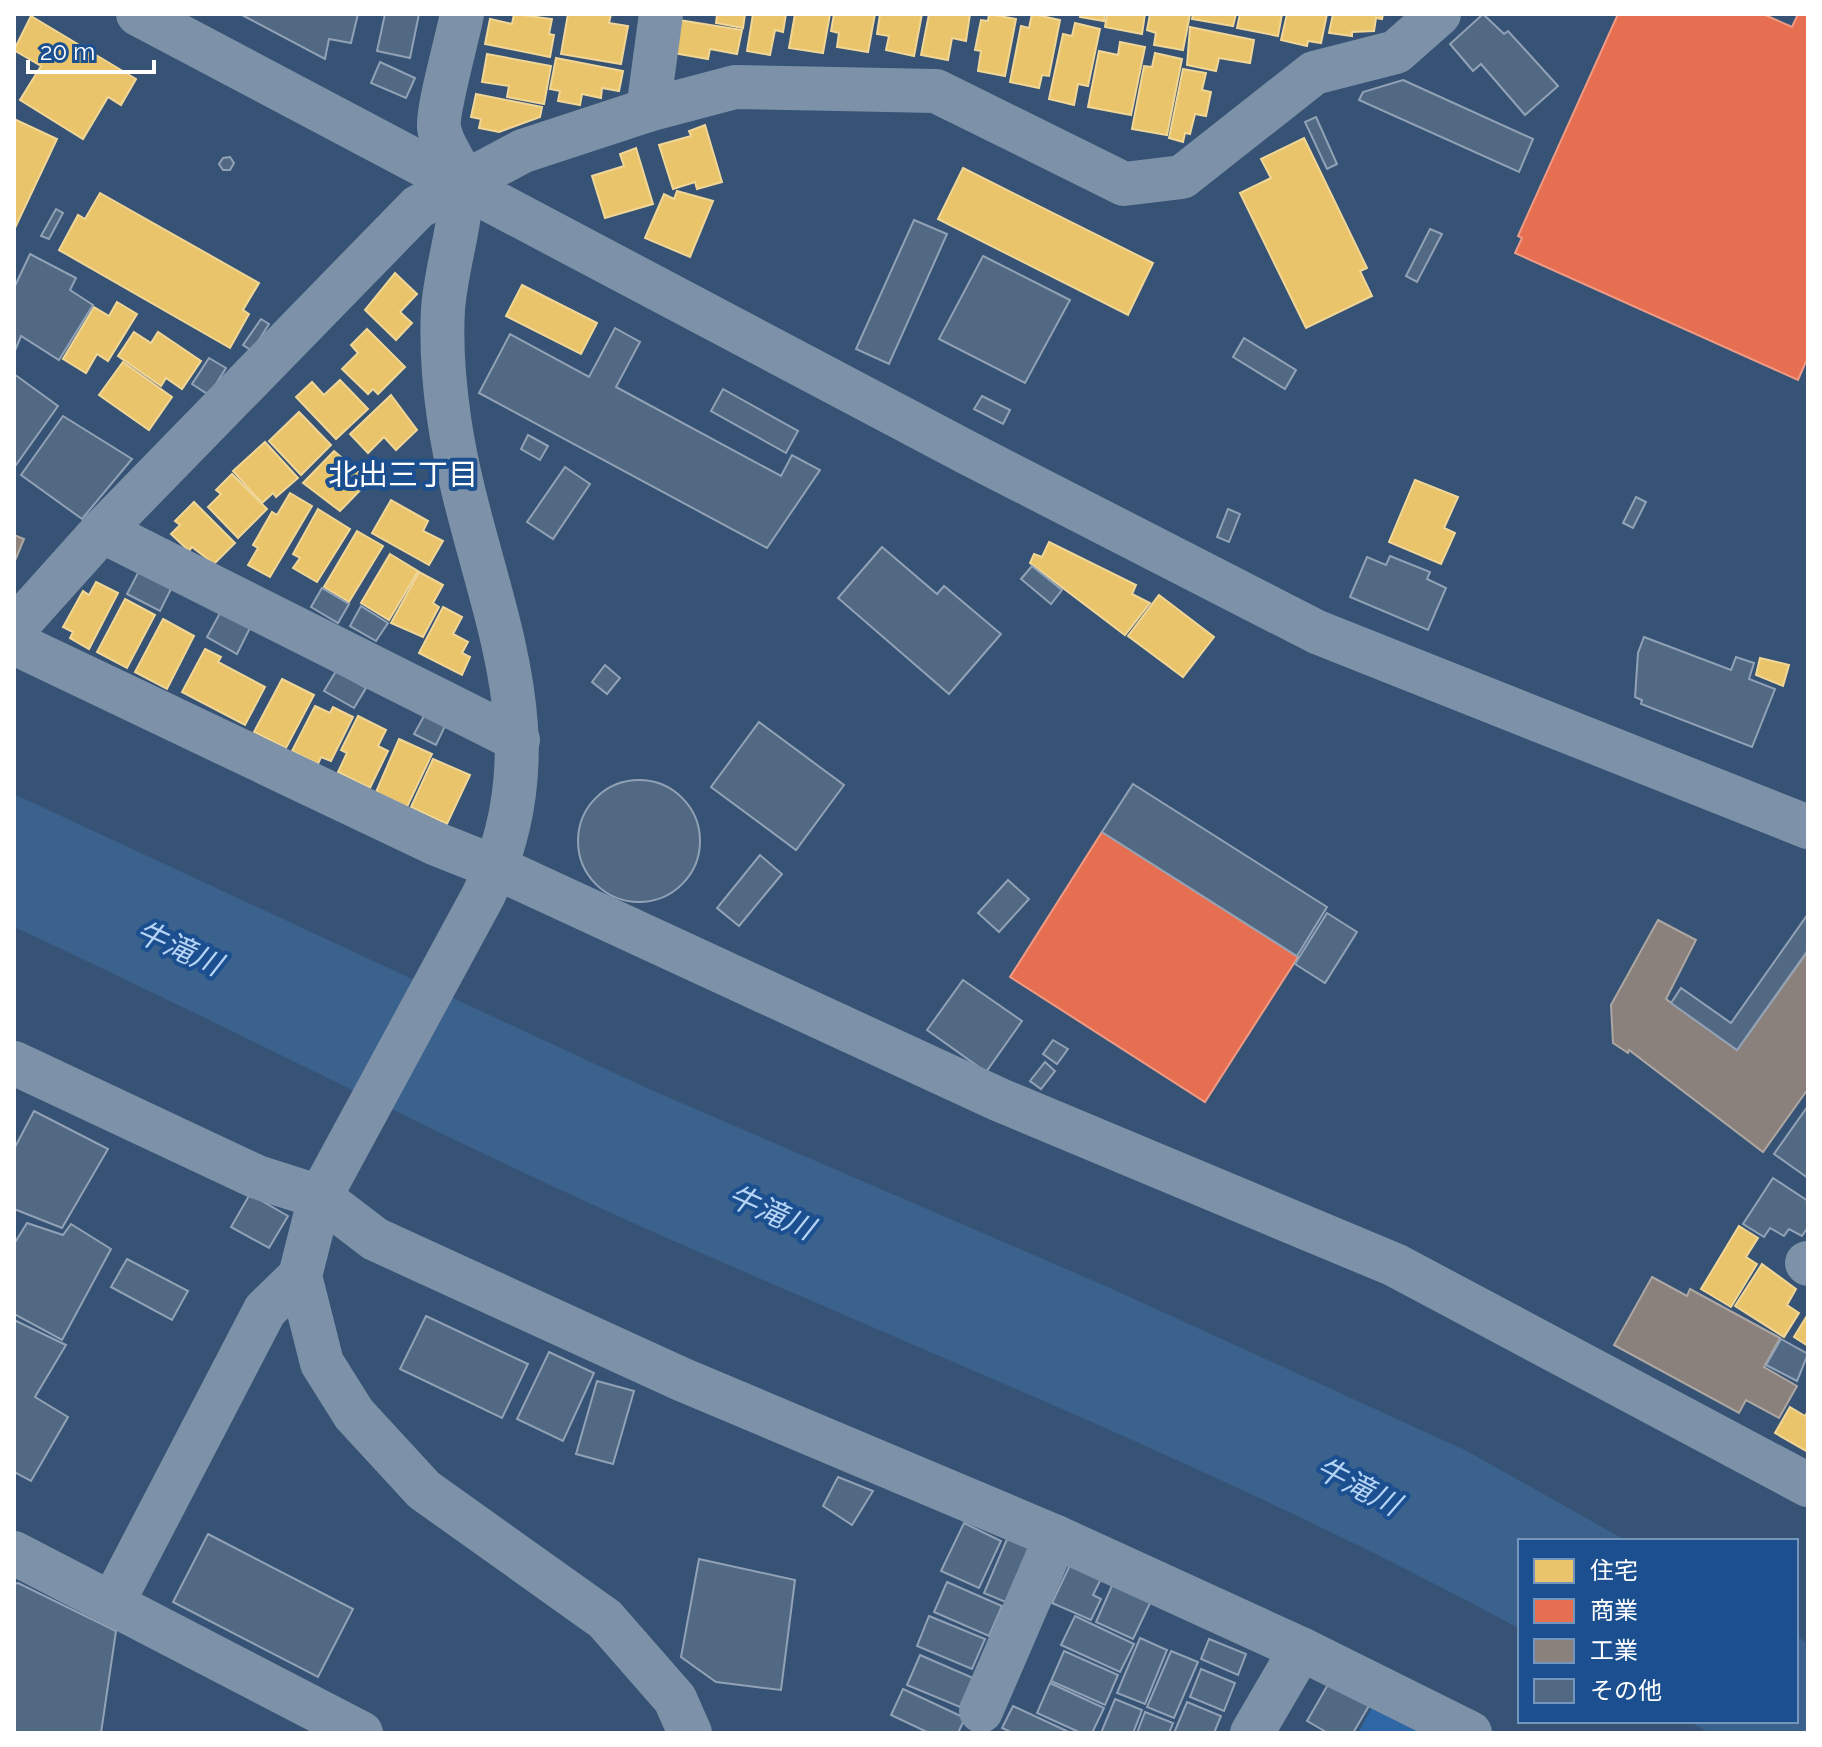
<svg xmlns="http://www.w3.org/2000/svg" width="1822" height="1747" font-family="Raleway,'Noto Sans JP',sans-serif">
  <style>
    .green { fill: #2f66a5 }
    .water { fill: #3b618d }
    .homes { fill: #e9c46a; stroke: #f0d697; stroke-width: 2 }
    .shops { fill: #e76f51; stroke: #ee9a85; stroke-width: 2 }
    .industry { fill: #8a817c; stroke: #ada7a3; stroke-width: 2 }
    .building { fill: #526984; stroke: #92a2b6; stroke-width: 2 }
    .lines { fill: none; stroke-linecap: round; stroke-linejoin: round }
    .minor { stroke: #7d92a8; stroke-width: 44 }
    .labels { text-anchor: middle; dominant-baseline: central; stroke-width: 8; stroke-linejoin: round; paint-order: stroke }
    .neighbourhood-label { font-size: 30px; fill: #fff; stroke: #1b4f8f }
    .water-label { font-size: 30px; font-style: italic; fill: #b5d3f5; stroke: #1b4f8f }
  </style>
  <rect width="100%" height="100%" fill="#365274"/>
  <!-- green -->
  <path class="green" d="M1378 1696 1444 1733H1358Z"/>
  <!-- water -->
  <g class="water">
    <path d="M14 794 649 1089 1108 1287 1467 1451 1627 1541H1520V1629C1224 1468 908 1347 602 1209 404 1119 211 1018 14 927Z"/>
    <path d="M1796 1636 1808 1643V1733H1710L1688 1721H1796Z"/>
  </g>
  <!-- homes -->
  <g class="homes">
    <path d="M514 14 552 19 549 34 554 35 550 57 485 44 490 19 512 24Z"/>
    <path d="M568 14H611L609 23 628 26 621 64 561 54Z"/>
    <path d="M712 14H745L743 28 716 23 717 15Z"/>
    <path d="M753 14H786L783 32 775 30 770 55 747 51Z"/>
    <path d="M795 14H830L823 53 789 48Z"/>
    <path d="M834 14H875L868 52 837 47 839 33 831 31Z"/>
    <path d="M880 14H922L914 56 886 50 889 36 877 34Z"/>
    <path d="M929 14H970L966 41 952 38 948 60 921 55Z"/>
    <path d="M989 14 1016 19 1005 76 978 71 981 51 975 50 981 20 988 21Z"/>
    <path d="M1032 14 1060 20 1049 76 1042 75 1039 88 1010 82 1021 26 1029 28Z"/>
    <path d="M1081 14H1105L1104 21 1080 17Z"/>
    <path d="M1107 14H1145L1142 34 1105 27Z"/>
    <path d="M1150 14H1190L1183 50 1154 45 1156 33 1147 30Z"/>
    <path d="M1193 14H1236L1233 26 1192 19Z"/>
    <path d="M1240 14H1282L1278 36 1237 28Z"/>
    <path d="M1287 14H1327L1321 43 1308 41 1307 46 1281 40Z"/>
    <path d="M1333 14H1383L1382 19 1376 18 1374 31 1352 32V36L1329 33Z"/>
    <path d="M31 16 136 79 121 105 108 97 83 139 20 100 41 66 14 50Z"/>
    <path d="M679 20 742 30 737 54 710 49 708 59 673 53Z"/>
    <path d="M1075 23 1100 29 1088 86 1078 84 1074 105 1049 99 1063 34 1072 36Z"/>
    <path d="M1190 27 1254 40 1250 63 1219 58 1216 71 1187 65Z"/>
    <path d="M1120 42 1145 47 1131 115 1088 107 1099 51 1118 55Z"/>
    <path d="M1155 53 1182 59 1167 135 1132 129 1144 66 1152 67Z"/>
    <path d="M487 54 551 66 544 104 507 97 509 86 482 82Z"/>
    <path d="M556 58 623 71 619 91 602 88 601 98 582 94 580 105 558 101 560 91 550 89Z"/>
    <path d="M1183 69 1206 73 1202 90 1211 92 1206 116 1195 114 1190 134 1185 133 1183 142 1169 138Z"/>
    <path d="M476 94 542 107 540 117 499 132 479 128 481 119 471 117Z"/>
    <path d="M14 119 57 139 14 230Z"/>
    <path d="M705 125 722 182 697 189 695 182 673 189 659 145 691 136 689 131Z"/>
    <path d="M1304 138 1367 268 1360 271 1372 296 1306 328 1240 193 1271 178 1261 159Z"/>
    <path d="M636 148 653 204 605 218 592 176 624 166 620 154Z"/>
    <path d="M963 168 1153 263 1128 315 938 219Z"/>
    <path d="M677 191 713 201 690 257 645 238 664 194 674 199Z"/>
    <path d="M100 193 259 283 243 310 249 314 230 348 59 250 78 215 85 219Z"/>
    <path d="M395 273 417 294 400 312 412 323 396 340 365 310Z"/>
    <path d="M522 285 597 323 581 354 506 316Z"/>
    <path d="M117 302 137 314 108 361 97 354 86 373 63 359 94 307 109 316Z"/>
    <path d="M367 329 405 367 378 394 373 389 368 394 342 369 358 353 351 345Z"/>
    <path d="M134 332 151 343 158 332 201 361 182 389 166 378 161 386 118 356Z"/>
    <path d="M123 362 172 397 149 430 99 395Z"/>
    <path d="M340 380 368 409 336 439 296 397 312 382 324 395Z"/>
    <path d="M391 395 417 430 396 450 384 437 368 453 350 434Z"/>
    <path d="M299 412 331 445 301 475 269 441Z"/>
    <path d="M265 442 298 478 276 497 273 493 262 503 233 471Z"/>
    <path d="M334 451 369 481 340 511 303 483Z"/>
    <path d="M232 474 267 509 238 538 208 507 221 494 216 490Z"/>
    <path d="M1415 480 1458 497 1444 528 1455 533 1441 564 1389 542Z"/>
    <path d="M290 493 312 506 270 577 248 565 258 548 253 545 272 512 277 515Z"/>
    <path d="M391 500 428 521 423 531 443 541 429 565 372 533Z"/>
    <path d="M194 502 235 543 214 564 192 547 189 551 171 534 180 525 175 521Z"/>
    <path d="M318 509 350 529 317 582 293 568 300 558 293 554Z"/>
    <path d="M357 531 383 546 349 602 324 587Z"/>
    <path d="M1049 542 1136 585 1132 594 1150 603 1125 635 1030 563 1034 554 1042 557Z"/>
    <path d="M390 554 418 571 389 620 361 603Z"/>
    <path d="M419 572 443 585 433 603 439 607 423 637 391 623Z"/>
    <path d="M96 582 118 593 89 649 70 638 73 632 63 627 83 591 89 595Z"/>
    <path d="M1159 595 1214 637 1183 677 1128 636Z"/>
    <path d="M125 599 155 615 127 668 97 652Z"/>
    <path d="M443 607 462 617 453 634 468 642 462 653 470 657 462 675 419 653Z"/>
    <path d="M163 619 194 636 167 689 135 672Z"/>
    <path d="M205 649 221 657 218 662 265 687 245 725 182 692Z"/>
    <path d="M1760 658 1789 665 1783 686 1756 675Z"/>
    <path d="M282 679 314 695 286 748 254 732Z"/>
    <path d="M315 706 330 713 333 707 353 717 331 761 321 757 318 764 292 751Z"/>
    <path d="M358 716 386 730 378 746 388 751 370 788 338 772 347 753 341 750Z"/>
    <path d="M399 739 432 754 407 807 376 792Z"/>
    <path d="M433 759 470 775 447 824 411 807Z"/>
    <path d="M1739 1226 1758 1238 1746 1257 1757 1264 1731 1307 1701 1289Z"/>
    <path d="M1762 1264 1796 1289 1787 1305 1799 1313 1784 1337 1735 1306Z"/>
    <path d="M1808 1314V1346L1794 1337Z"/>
    <path d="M1790 1407 1805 1416 1808 1411V1452L1775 1433Z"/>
  </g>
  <!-- shops -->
  <g class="shops">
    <path d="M1618 14H1763L1792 27 1798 14H1808V357L1798 380 1515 253 1522 238 1518 236Z"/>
    <path d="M1102 832 1298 957 1205 1102 1010 977Z"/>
  </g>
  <!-- industry -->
  <g class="industry">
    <path d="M14 535 24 539 14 563Z"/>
    <path d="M1658 920 1696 940 1666 999 1737 1050 1808 951V1089L1763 1152 1629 1050 1628 1053 1613 1043 1611 1005Z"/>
    <path d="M1652 1277 1687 1296 1690 1289 1780 1338 1764 1367 1797 1386 1779 1418 1746 1400 1739 1413 1614 1345Z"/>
  </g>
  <!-- building -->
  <g class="building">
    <path d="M240 14H358L351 43 329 39 325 59Z"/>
    <path d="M385 14H419L410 58 377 51Z"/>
    <path d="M1483 14 1504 34 1508 31 1558 86 1525 115 1481 64 1473 71 1450 44Z"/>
    <path d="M380 62 415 78 406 98 371 83Z"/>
    <path d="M1403 80 1533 139 1519 172 1359 100 1363 92Z"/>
    <path d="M1316 117 1337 164 1327 169 1305 122Z"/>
    <path d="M230 157 234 163 230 170H223L219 164 223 158Z"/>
    <path d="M56 209 63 213 49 239 41 236Z"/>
    <path d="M914 220 947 234 889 364 856 349Z"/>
    <path d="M1430 229 1442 234 1417 282 1406 276Z"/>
    <path d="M30 254 76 278 70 290 93 305 59 360 21 336 14 353V288Z"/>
    <path d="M983 256 1070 300 1025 383 939 339Z"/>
    <path d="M261 319 269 324 252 351 243 345Z"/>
    <path d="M615 328 640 342 616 387 781 476 792 455 820 470 767 548 479 393 510 334 589 377Z"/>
    <path d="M1244 338 1296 370 1285 389 1233 357Z"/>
    <path d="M209 358 226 368 209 395 192 384Z"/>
    <path d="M14 374 58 406 16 465 14 464Z"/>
    <path d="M723 389 798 431 786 453 711 411Z"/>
    <path d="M982 396 1010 410 1003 424 974 409Z"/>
    <path d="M63 416 132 459 82 519 21 475Z"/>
    <path d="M528 435 548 446 540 460 521 449Z"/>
    <path d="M565 467 590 484 553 539 527 522Z"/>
    <path d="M1636 497 1646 502 1633 528 1623 523Z"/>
    <path d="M1228 509 1240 514 1229 542 1217 537Z"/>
    <path d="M882 547 937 594 944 586 1001 634 949 694 838 598Z"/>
    <path d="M1390 556 1430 572 1427 579 1446 588 1428 630 1350 597 1367 557 1386 565Z"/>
    <path d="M1032 566 1062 590 1051 604 1021 579Z"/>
    <path d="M139 571 172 587 160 611 127 594Z"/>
    <path d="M322 588 349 604 338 623 311 607Z"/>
    <path d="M361 606 388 623 376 641 350 626Z"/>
    <path d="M220 613 250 628 237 654 207 637Z"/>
    <path d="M1644 637 1731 670 1736 657 1754 663 1749 679 1775 689 1752 747 1641 704 1642 700 1635 697 1638 653Z"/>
    <path d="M605 665 620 678 607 694 592 682Z"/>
    <path d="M336 671 366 688 354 708 324 691Z"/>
    <path d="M424 716 445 726 436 745 414 734Z"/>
    <path d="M759 722 844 785 796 850 711 787Z"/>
    <circle cx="639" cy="841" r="61"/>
    <path d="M1133 784 1327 907 1297 956 1102 832Z"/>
    <path d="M760 855 782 874 739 926 717 908Z"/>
    <path d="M1008 880 1029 899 999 932 978 913Z"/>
    <path d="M1327 913 1357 932 1325 983 1295 964Z"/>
    <path d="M1808 914V950L1737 1050 1671 1003 1681 988 1731 1023Z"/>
    <path d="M963 980 1022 1021 986 1072 927 1030Z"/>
    <path d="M1053 1040 1068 1049 1057 1064 1043 1054Z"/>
    <path d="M1045 1062 1055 1071 1041 1089 1030 1081Z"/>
    <path d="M1808 1106V1178L1774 1154Z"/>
    <path d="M34 1111 108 1149 62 1228 14 1209V1149Z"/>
    <path d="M1773 1178 1808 1201V1227L1802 1236 1789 1229 1784 1236 1770 1228 1764 1237 1743 1224Z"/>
    <path d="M250 1194 288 1216 269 1248 231 1227Z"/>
    <path d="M27 1223 63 1235 71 1224 111 1249 62 1340 14 1314V1244Z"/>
    <path d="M127 1259 188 1291 172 1320 111 1287Z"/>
    <path d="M426 1316 528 1364 502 1418 400 1369Z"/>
    <path d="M14 1320 66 1345 35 1397 68 1417 31 1481 14 1472Z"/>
    <path d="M1781 1339 1808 1354 1797 1381 1766 1365Z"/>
    <path d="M549 1352 594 1373 563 1441 517 1419Z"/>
    <path d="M597 1381 634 1391 613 1464 576 1454Z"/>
    <path d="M838 1477 873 1491 852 1525 823 1506Z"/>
    <path d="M964 1523 1001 1541 979 1588 941 1571Z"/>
    <path d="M208 1534 353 1609 318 1677 173 1602Z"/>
    <path d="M1007 1539 1044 1554 1020 1608 984 1593Z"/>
    <path d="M699 1559 795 1580 781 1690 716 1682 681 1657Z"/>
    <path d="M1071 1563 1102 1577 1093 1595 1101 1599 1091 1620 1052 1603Z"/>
    <path d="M1114 1581 1152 1599 1133 1639 1096 1622Z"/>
    <path d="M947 1582 1002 1606 989 1636 934 1612Z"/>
    <path d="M18 1583 116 1631 101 1733H14V1584Z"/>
    <path d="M929 1616 985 1639 972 1669 917 1646Z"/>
    <path d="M1075 1616 1134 1644 1120 1672 1061 1645Z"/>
    <path d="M1140 1638 1167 1650 1145 1704 1117 1693Z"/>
    <path d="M1209 1639 1246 1654 1238 1675 1201 1659Z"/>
    <path d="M1064 1651 1118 1675 1105 1705 1051 1681Z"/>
    <path d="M1171 1651 1198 1662 1174 1718 1147 1707Z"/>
    <path d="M920 1655 973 1678 960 1707 907 1685Z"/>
    <path d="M1201 1669 1235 1683 1224 1711 1190 1697Z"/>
    <path d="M1330 1681 1370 1704 1353 1733H1328L1307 1721Z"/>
    <path d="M1050 1683 1104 1708 1092 1733H1081L1037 1713Z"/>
    <path d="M903 1689 965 1718 958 1733H929L891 1715Z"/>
    <path d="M1115 1699 1142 1710 1133 1733H1101Z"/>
    <path d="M1187 1702 1221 1716 1214 1733H1174Z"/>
    <path d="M1013 1706 1071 1733H1013L1002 1728Z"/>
    <path d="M1145 1712 1173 1723 1169 1733H1137Z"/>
  </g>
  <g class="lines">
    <!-- minor -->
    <g class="minor">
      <path d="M138 14 966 452 1317 632 1808 827"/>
      <path d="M462 14C458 36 437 110 439 127 441 148 463 168 462 189 460 229 446 269 443 309 441 345 444 383 449 418 473 586 566 727 483 896L320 1197 300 1276 322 1363 354 1414 424 1490 605 1619 675 1699 690 1733"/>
      <path d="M648 110 661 14"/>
      <path d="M102 531 518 740"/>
      <path d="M14 629 102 531 418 207 523 151 648 110 735 87 936 91 1124 184 1182 177 1314 73 1396 52 1439 14"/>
      <path d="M14 643 434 843 497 868 1000 1100 1395 1265 1808 1485"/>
      <path d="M14 1063 257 1177 320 1197 375 1239 681 1379 1056 1537 1301 1649 1470 1733"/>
      <path d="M1807 1263 1808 1264"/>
      <path d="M14 1553 361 1733"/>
      <path d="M112 1604 265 1310 300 1276"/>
      <path d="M981 1711 1056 1537"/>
      <path d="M1252 1733 1301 1649"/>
    </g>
  </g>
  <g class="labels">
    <!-- neighbourhood labels -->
    <g class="neighbourhood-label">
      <text x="403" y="474">北出三丁目</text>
    </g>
    <!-- water labels -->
    <g class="water-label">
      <text transform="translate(179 948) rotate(24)">牛滝川</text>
      <text transform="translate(771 1212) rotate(24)">牛滝川</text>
      <text transform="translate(1358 1486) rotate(27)">牛滝川</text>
    </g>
  </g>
  <!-- border -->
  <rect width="1822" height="1747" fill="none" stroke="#ffffff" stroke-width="32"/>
  <!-- legend -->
  <rect x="1518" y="1539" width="280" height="184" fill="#1b4f8f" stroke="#7695bc" stroke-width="2"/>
  <rect x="1534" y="1559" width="40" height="24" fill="#e9c46a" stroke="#7695bc" stroke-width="2"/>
  <text x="1590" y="1579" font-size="24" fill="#ffffff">住宅</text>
  <rect x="1534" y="1599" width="40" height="24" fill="#e76f51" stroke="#7695bc" stroke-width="2"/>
  <text x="1590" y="1619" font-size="24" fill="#ffffff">商業</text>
  <rect x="1534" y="1639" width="40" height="24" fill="#8a817c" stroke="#7695bc" stroke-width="2"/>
  <text x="1590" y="1659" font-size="24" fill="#ffffff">工業</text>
  <rect x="1534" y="1679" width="40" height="24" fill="#526984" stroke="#7695bc" stroke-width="2"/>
  <text x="1590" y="1699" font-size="24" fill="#ffffff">その他</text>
  <!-- scale -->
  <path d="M28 60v12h126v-12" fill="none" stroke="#ffffff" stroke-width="4"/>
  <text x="40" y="60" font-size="24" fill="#ffffff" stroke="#1b4f8f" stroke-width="6" paint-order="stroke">20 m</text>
</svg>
